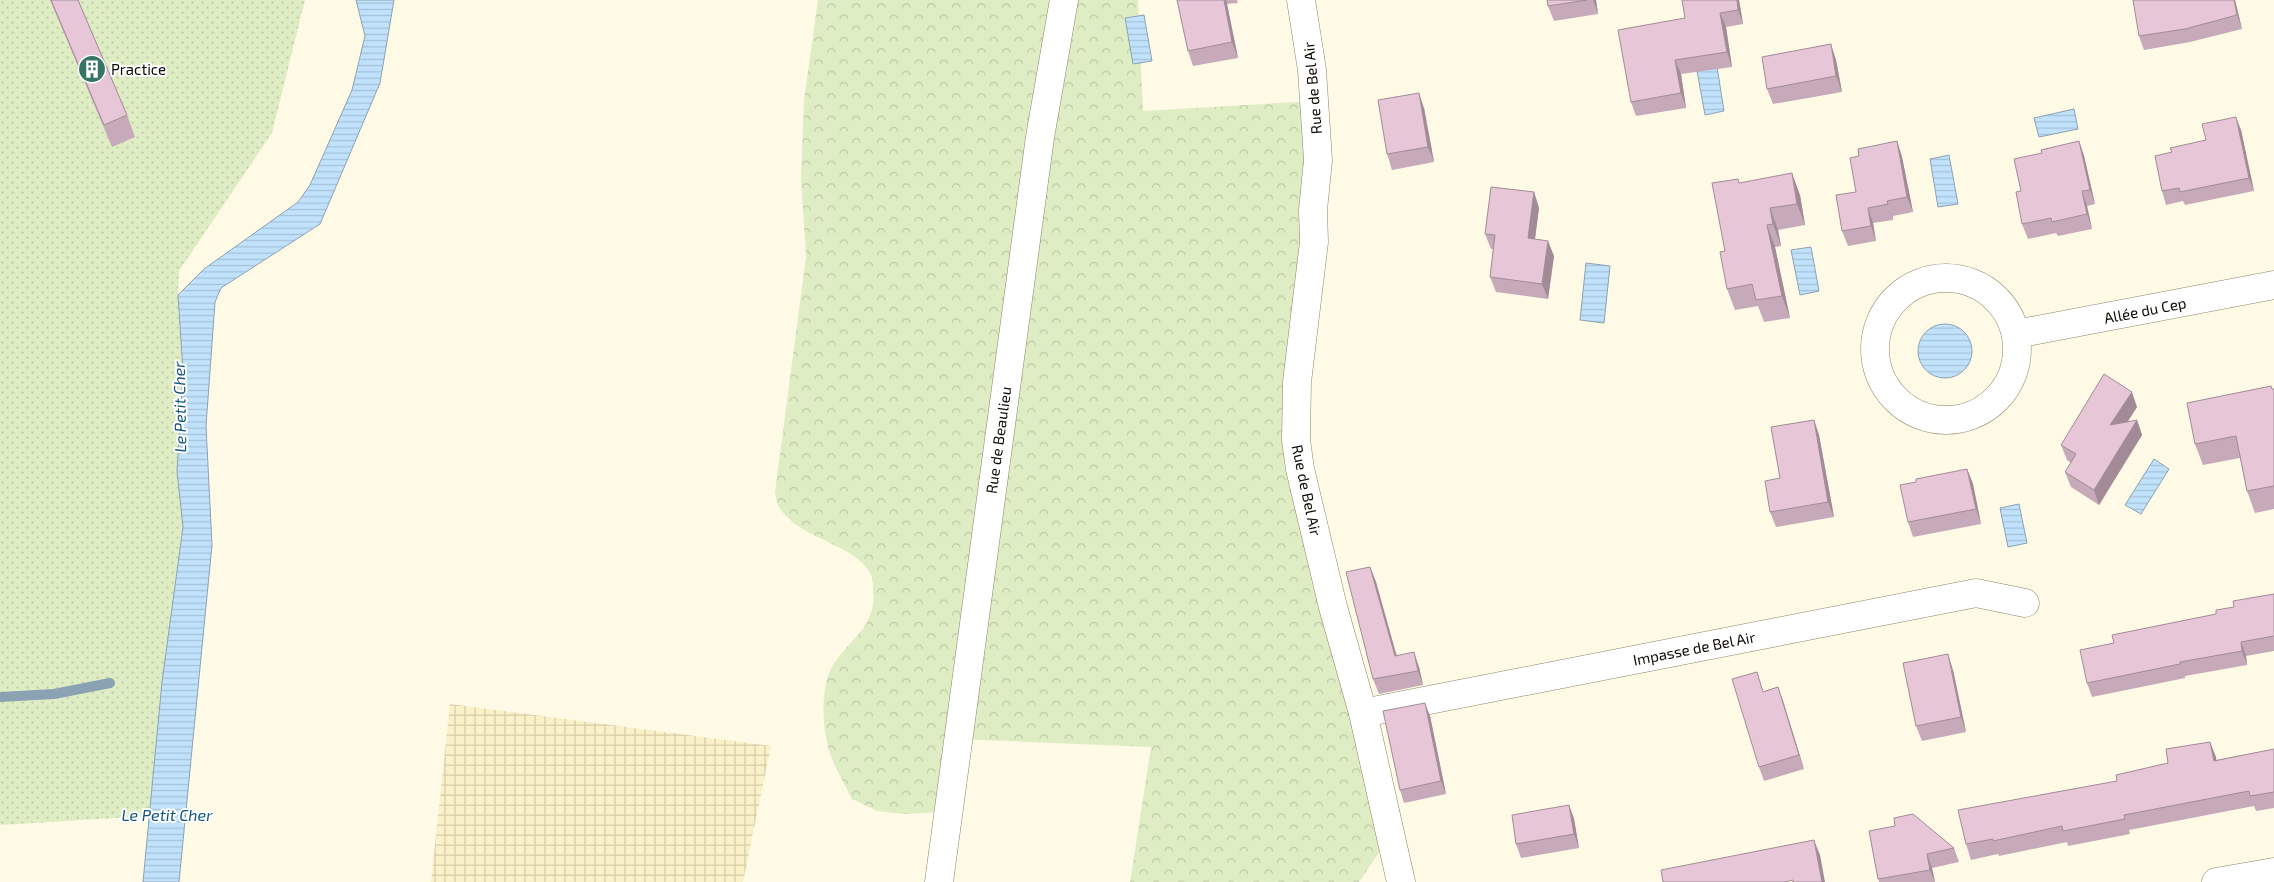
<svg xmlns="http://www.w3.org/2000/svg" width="2274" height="882" font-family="'Exo 2',sans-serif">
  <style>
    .industrial { fill: url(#industrial-grid) }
    .grass { fill: url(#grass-dots) }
    .forest { fill: url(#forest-crowns) }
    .water { fill: url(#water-rules); stroke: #8ba2b2 }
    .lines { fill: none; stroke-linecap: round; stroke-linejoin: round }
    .stream { stroke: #8ba2b2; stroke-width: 10 }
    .minor-casing { stroke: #8b8465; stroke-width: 29 }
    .tertiary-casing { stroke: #8b8465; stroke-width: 29 }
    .minor { stroke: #fff; stroke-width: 28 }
    .tertiary { stroke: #fff; stroke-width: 28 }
    .wall { fill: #c7aaba }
    .shaded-wall { fill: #a28b97 }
    .building { fill: #e7c6d8; stroke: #a28b97 }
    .labels { text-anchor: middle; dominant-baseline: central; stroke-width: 4; stroke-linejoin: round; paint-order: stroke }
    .poi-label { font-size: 15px; fill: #0e0b03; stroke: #fff; text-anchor: start }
    .street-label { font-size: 15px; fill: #0e0b03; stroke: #fff }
    .water-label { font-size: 16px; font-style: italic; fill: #15557e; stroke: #fff }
  </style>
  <defs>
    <pattern id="industrial-grid" width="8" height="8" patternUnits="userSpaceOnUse" patternTransform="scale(1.25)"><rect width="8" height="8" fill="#fbf1c8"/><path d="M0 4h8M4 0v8" fill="none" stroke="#d6cdaa"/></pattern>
    <pattern id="grass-dots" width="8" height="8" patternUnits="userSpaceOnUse" patternTransform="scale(1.25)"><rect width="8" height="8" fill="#dfedc4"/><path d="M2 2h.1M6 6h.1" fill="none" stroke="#becaa7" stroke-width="1.8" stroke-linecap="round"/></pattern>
    <pattern id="forest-crowns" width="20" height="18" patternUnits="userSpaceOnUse" patternTransform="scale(1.25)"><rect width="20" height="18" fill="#dfedc4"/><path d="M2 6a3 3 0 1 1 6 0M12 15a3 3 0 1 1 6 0" fill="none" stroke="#becaa7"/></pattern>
    <pattern id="water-rules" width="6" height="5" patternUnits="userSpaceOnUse" patternTransform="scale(1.25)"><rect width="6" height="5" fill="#c1e2fd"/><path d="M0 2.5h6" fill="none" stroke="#a5c1d7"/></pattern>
  </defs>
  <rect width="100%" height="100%" fill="#fffae6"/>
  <!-- industrial -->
  <path class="industrial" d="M450 704 771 746 743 882H431Z"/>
  <!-- grass -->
  <path class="grass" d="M0 0H305L272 133 179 271 178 295 183 371 177 471 183 527 162 682 149 816 0 825Z"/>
  <!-- forest -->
  <path class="forest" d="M818 0H1138L1143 111 1314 101 1296 440 1391 835 1359 882H1130L1151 747 958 739 948 812 903 814 877 811 852 799C844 783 833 765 828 747 823 728 822 703 826 683 834 645 878 634 873 592 873 588 873 581 872 577 859 544 799 540 779 507 777 503 776 497 775 492L806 257 801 179 804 100Z"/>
  <!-- water -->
  <g class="water">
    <path d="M356 0H394L380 83 320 224 221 288 215 302 206 426 212 545 179 882H143L162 682 183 527 177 471 183 371 178 295 204 269 298 202 310 185 352 90 365 36Z"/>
    <path d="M1144 15 1152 61 1133 64 1125 18Z"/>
    <path d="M1717 67 1724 111 1705 115 1697 71Z"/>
    <path d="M2074 109 2078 129 2039 137 2034 118Z"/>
    <path d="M1949 155 1958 204 1938 207 1930 159Z"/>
    <path d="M1811 247 1819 291 1800 295 1791 250Z"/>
    <path d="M1586 263 1610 266 1604 323 1580 320Z"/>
    <circle cx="1945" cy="351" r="27"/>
    <path d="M2154 459 2169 469 2141 514 2125 505Z"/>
    <path d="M2019 504 2027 543 2008 547 2000 508Z"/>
  </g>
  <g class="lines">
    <!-- stream -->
    <path class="stream" d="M0 697 54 694 110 683"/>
    <!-- minor casing -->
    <g class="minor-casing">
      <g id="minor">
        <path d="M1301 0 1312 70 1318 160 1313 210 1314 242 1297 382 1296 440 1300 469 1333 607 1363 713 1401 882"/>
        <circle cx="1946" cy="349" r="71"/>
        <path d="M2016 334 2274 285"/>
        <path d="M1363 713 1976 593 2025 603"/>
        <path d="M2216 882 2274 872"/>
      </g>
    </g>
    <!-- tertiary casing -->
    <g class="tertiary-casing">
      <path id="tertiary" d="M939 882 1040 137 1064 0"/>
    </g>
    <!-- minor -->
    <use href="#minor" class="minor"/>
    <!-- tertiary -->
    <use href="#tertiary" class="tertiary"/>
  </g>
  <!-- wall -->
  <g class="wall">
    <path d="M50 0H78L127 115 135 137 112 147Z"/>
    <path d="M1177 0H1237L1238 3 1227 4 1238 58 1193 66 1188 51Z"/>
    <path d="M1547 0H1596L1598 14 1554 21 1548 6Z"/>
    <path d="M1682 0H1739L1743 24 1726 27 1732 67 1681 74 1686 108 1636 116 1631 102 1685 18Z"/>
    <path d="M2235 0 2242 29 2190 42 2144 50 2139 36Z"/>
    <path d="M1836 60 1842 92 1773 104 1767 89Z"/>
    <path d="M1424 108 1434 162 1392 170 1387 154Z"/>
    <path d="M2241 130 2254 191 2185 205 2183 201 2166 205 2162 191 2172 152 2206 140Z"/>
    <path d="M1897 141 1902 157 1913 212 1893 216V220L1873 223 1876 241 1848 246 1842 231 1856 192 1859 156Z"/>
    <path d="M2079 141 2084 156 2095 204 2087 206 2092 229 2058 236 2056 233 2028 239 2022 224 2042 153Z"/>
    <path d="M1740 183 1800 195 1805 225 1778 230 1781 246 1775 247 1790 318 1764 322 1758 306 1735 310 1727 289 1725 251Z"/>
    <path d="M1534 192 1539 208 1535 239 1554 256 1548 299 1496 292 1490 277 1493 249H1491L1485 234Z"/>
    <path d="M2273 389H2274V509L2255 513 2247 491 2240 458 2203 465 2195 444Z"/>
    <path d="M2137 407 2127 422 2137 420 2142 435 2099 505 2071 487 2065 472 2071 463 2067 460 2061 445Z"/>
    <path d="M1814 420 1819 435 1834 517 1776 527 1770 512 1780 478Z"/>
    <path d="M1967 469 1973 484 1981 524 1913 537 1908 522Z"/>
    <path d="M1370 567 1376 582 1396 656 1419 667 1423 685 1379 694 1373 679Z"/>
    <path d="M2274 594V651L2246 656 2247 665 2185 676V678L2092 697 2087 683 2114 643 2216 614Z"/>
    <path d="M1953 670 1966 732 1922 741 1916 726Z"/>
    <path d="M1778 687 1783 701 1804 769 1764 781 1759 767 1764 691Z"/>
    <path d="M1430 716 1446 794 1404 803 1400 790Z"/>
    <path d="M2210 742 2216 760 2274 749V808L2256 811 2254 806 2129 830 2130 834 2068 846 2067 842 1999 856 1998 854 1971 860 1966 844 2117 781 2168 763Z"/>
    <path d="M1569 805 1574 819 1579 848 1521 858 1516 844Z"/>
    <path d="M1869 831 1954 848 1959 862 1932 868 1935 882H1879Z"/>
  </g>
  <!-- shaded-wall -->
  <g class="shaded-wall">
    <path d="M1224 0H1226L1227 4 1238 58 1232 42Z"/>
    <path d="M1593 0H1596L1598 14Z"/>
    <path d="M1737 0H1739L1743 24 1738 10Z"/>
    <path d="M2234 0H2235L2242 29 2237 15Z"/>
    <path d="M1720 13 1726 27 1732 67 1727 52Z"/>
    <path d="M1831 44 1836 60 1842 92 1836 76Z"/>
    <path d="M1675 60 1681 74 1686 108 1681 93Z"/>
    <path d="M1419 93 1424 108 1434 162 1428 147Z"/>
    <path d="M2236 117 2241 130 2254 191 2249 178Z"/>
    <path d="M1897 141 1902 157 1913 212 1907 197Z"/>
    <path d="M2079 141 2084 156 2095 204 2090 190Z"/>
    <path d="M1792 173 1800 195 1805 225 1797 204Z"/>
    <path d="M2082 191 2087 206 2092 229 2087 214Z"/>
    <path d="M1534 192 1539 208 1533 254 1528 238Z"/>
    <path d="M1770 208 1778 230 1781 246 1773 224Z"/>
    <path d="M1868 208 1873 223 1876 241 1871 226Z"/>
    <path d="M1767 225 1775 247 1790 318 1782 296Z"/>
    <path d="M1548 241 1554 256 1548 299 1542 284Z"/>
    <path d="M2132 392 2137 407 2116 440 2110 425Z"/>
    <path d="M1814 420 1819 435 1834 517 1828 502Z"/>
    <path d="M2137 420 2142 435 2099 505 2094 490Z"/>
    <path d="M1967 469 1973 484 1981 524 1976 509Z"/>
    <path d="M1370 567 1376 582 1401 671 1395 656Z"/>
    <path d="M2241 642 2246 656 2247 665 2242 651Z"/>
    <path d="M1414 652 1419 667 1423 685 1418 671Z"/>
    <path d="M1948 654 1953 670 1966 732 1961 717Z"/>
    <path d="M1778 687 1783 701 1804 769 1799 755Z"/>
    <path d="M1425 703 1430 716 1446 794 1441 781Z"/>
    <path d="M2210 742 2216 757 2219 776 2214 761Z"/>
    <path d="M1569 805 1574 819 1579 848 1574 834Z"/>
    <path d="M1814 840 1820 855 1825 882H1822Z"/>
    <path d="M1927 854 1932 868 1935 882 1930 870Z"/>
  </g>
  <!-- building -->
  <g class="building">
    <path d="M51 0H78L127 115 104 125Z"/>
    <path d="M1177 0H1224L1232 42 1188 51Z"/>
    <path d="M1547 0H1587L1548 6Z"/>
    <path d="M1682 0H1737L1738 10 1720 13 1727 52 1675 60 1681 93 1631 102 1618 30 1685 18Z"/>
    <path d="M2133 0H2234L2237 15 2185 29 2139 36Z"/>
    <path d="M1831 44 1836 76 1767 89 1762 57Z"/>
    <path d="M1419 93 1428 147 1387 154 1378 100Z"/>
    <path d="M2236 117 2249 178 2180 192 2179 188 2162 191 2155 156 2172 152 2170 148 2206 140 2202 124Z"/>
    <path d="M1897 141 1907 197 1887 201 1888 204 1868 208 1871 226 1842 231 1836 195 1856 192 1850 158 1859 156 1858 149Z"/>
    <path d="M2079 141 2090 190 2082 191 2087 214 2052 222 2051 218 2022 224 2016 192 2021 191 2014 159 2042 153 2041 150Z"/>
    <path d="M1792 173 1797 204 1770 208 1773 224 1767 225 1782 296 1756 300 1752 284 1727 289 1720 252 1725 251 1712 183 1738 179 1739 183Z"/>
    <path d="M1491 187 1534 192 1528 238 1548 241 1542 284 1490 277 1495 235 1485 234Z"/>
    <path d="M2104 374 2132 392 2110 425 2137 420 2094 490 2065 472 2076 454 2061 445Z"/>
    <path d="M2271 386 2272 389H2274V486L2247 491 2236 436 2195 444 2187 403Z"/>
    <path d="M1814 420 1828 502 1770 512 1765 481 1780 478 1771 427Z"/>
    <path d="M1967 469 1976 509 1908 522 1900 485 1916 482V479Z"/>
    <path d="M1370 567 1395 656 1414 652 1418 671 1373 679 1346 572Z"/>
    <path d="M2274 594V636L2241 642 2242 651 2180 662V664L2087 683 2080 650 2114 643 2112 635 2216 614V610L2234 607 2233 601Z"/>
    <path d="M1948 654 1961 717 1916 726 1903 663Z"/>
    <path d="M1757 672 1763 692 1778 687 1799 755 1759 767 1732 679Z"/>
    <path d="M1425 703 1441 781 1400 790 1383 711Z"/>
    <path d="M2210 742 2214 761 2274 749V792L2250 796 2249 791 2124 815 2125 819 2063 831 2062 826 1993 841V839L1966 844 1958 810 2117 781 2116 775 2168 763 2166 749Z"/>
    <path d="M1569 805 1574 834 1516 844 1512 815Z"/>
    <path d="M1913 814 1954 848 1927 854 1930 870 1878 879 1869 831 1895 826 1894 818Z"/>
    <path d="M1814 840 1822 882H1793V880L1785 882H1663L1661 870Z"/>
  </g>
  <!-- icons -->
  <defs>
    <g id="building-disc" transform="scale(1.4375)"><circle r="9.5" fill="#367563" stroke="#fff"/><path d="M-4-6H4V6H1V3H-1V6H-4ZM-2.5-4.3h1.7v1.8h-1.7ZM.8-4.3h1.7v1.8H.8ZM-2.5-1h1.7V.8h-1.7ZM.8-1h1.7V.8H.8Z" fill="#fff"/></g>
  </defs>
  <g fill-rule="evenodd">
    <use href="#building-disc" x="92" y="69"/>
  </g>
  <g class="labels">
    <!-- poi labels -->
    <g class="poi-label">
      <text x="111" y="69">Practice</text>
    </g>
    <!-- street labels -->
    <g class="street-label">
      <text transform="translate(1312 88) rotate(-95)">Rue de Bel Air</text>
      <text transform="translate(2145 310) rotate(-11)">Allée du Cep</text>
      <text transform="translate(998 440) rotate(-82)">Rue de Beaulieu</text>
      <text transform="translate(1307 490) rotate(78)">Rue de Bel Air</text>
      <text transform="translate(1694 648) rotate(-11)">Impasse de Bel Air</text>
    </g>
    <!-- water labels -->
    <g class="water-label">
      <text transform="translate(179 407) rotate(-91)">Le Petit Cher</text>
      <text x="167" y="814">Le Petit Cher</text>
    </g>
  </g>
</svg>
